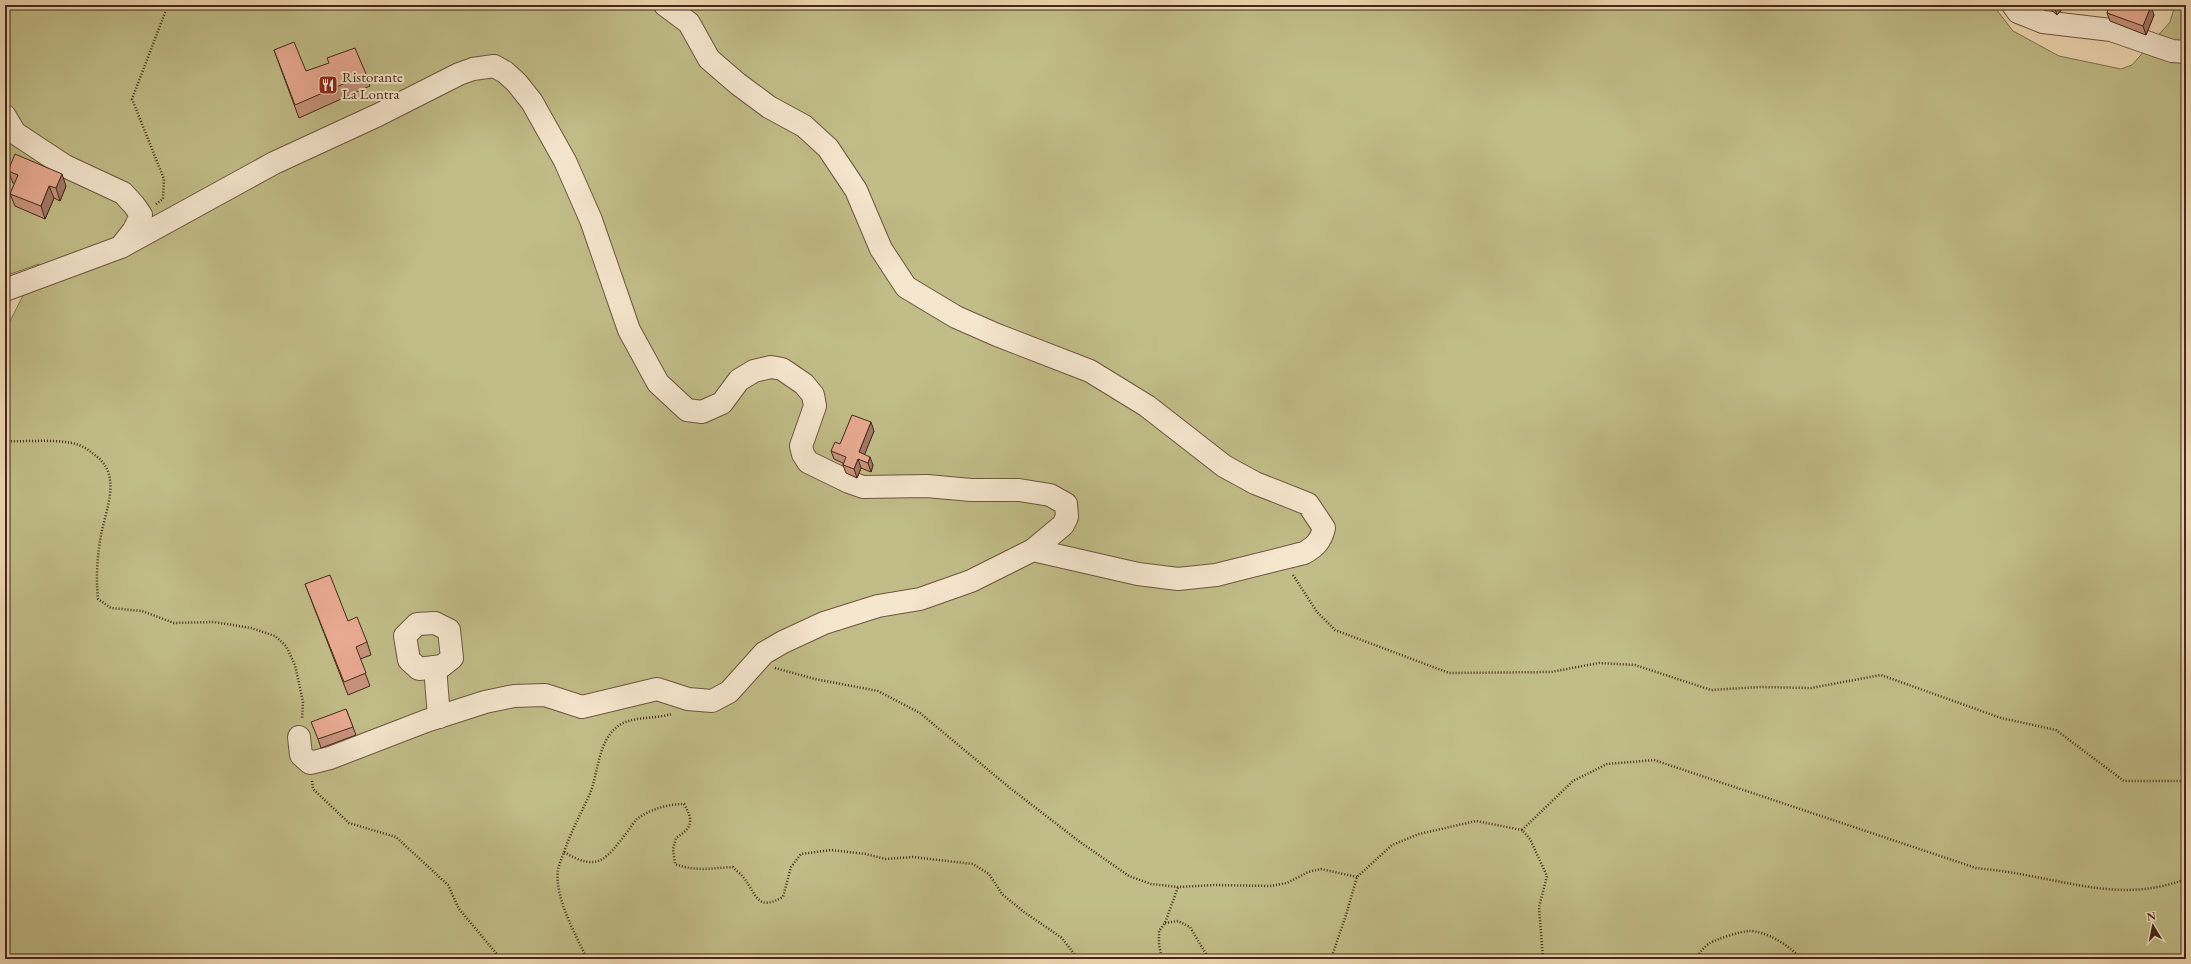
<svg xmlns="http://www.w3.org/2000/svg" width="2191" height="964" font-family="'EB Garamond',serif">
  <style>
    .green { fill: #c1bd88; stroke: #827350 }
    .lines { fill: none; stroke-linecap: round; stroke-linejoin: round }
    .minor-casing { stroke: #6f5540; stroke-width: 24 }
    .path { stroke: #442919; stroke-width: 2.5; stroke-dasharray: 1 2; stroke-linecap: butt }
    .minor { stroke: #f5e6ce; stroke-width: 22 }
    .wall { fill: #c8937e; stroke: #442919 }
    .shaded-wall { fill: #a37867; stroke: #442919 }
    .building { fill: #e9ab93; stroke: #442919 }
    .labels { text-anchor: middle; dominant-baseline: central; stroke-width: 4; stroke-linejoin: round; paint-order: stroke }
    .poi-label { font-size: 15px; fill: #442919; stroke: #f5e6ce; text-anchor: start }
  </style>
  <rect width="100%" height="100%" fill="#f0d9b3"/>
  <filter id="stains"><feTurbulence type="fractalNoise" baseFrequency=".005" numOctaves="4"/><feColorMatrix values="0 0 0 0 .2 0 0 0 0 .09 0 0 0 0 .02 0 0 0 .5 -.17"/></filter>
  <radialGradient id="worn" r=".72"><stop offset=".6" stop-color="#630" stop-opacity="0"/><stop offset="1" stop-color="#630" stop-opacity=".3"/></radialGradient>
  <!-- green -->
  <path class="green" d="M5 5H1993L2013 31 2059 56 2121 69 2132 65 2170 22 2175 5H2186V959H5V331L39 264 5 276Z"/>
  <g class="lines">
    <!-- minor casing -->
    <g class="minor-casing">
      <g id="minor">
        <path d="M2013 5 2018 12 2043 22 2111 30 2172 51 2186 52"/>
        <path d="M5 116 15 133 65 166 123 193 134 205 141 215 134 230 123 244"/>
        <path d="M5 290 121 247 274 163 378 115 459 74 473 69 494 66 505 72 517 83 532 102 565 161 591 220 629 330 658 383 687 410 702 412 722 403 739 380 754 371 771 367 782 369 804 384 813 395 815 406 801 446 803 454 808 462 849 482 863 487 927 486 971 490H1019L1050 495 1066 504 1067 517 1063 525 1033 550 1138 574 1178 579 1216 575 1304 553C1315 547 1321 541 1324 528L1308 504 1255 483 1224 466 1147 406 1090 371 997 335 956 317 906 287 881 249 856 190 828 148 804 126 769 107 738 84 709 59 689 23 665 5"/>
        <path d="M435 623 449 630 452 658 442 666 419 669 409 660 405 636 417 624Z"/>
        <path d="M435 667 439 717"/>
        <path d="M299 737 301 755 310 763 330 758 426 721 485 702 514 696 545 695 582 707 657 689 688 699 712 701 729 692 764 653 783 642 824 623 878 606 920 599 971 581 1033 550"/>
      </g>
    </g>
    <!-- path -->
    <g class="path">
      <path d="M156 204 163 199 164 179 132 99 168 5"/>
      <path d="M5 441C26 442 51 439 72 443 82 445 89 450 96 456 122 475 106 509 101 535 97 557 96 578 98 599L111 608 142 611 174 623 214 622 251 628 275 636 286 646 295 665 303 702 302 719"/>
      <path d="M1293 575 1317 612 1335 630 1449 673 1551 672 1599 663 1635 665 1711 690 1760 687 1811 688 1881 675 2001 718 2056 730 2124 781H2186"/>
      <path d="M775 668 815 679 878 691 920 713 1010 788 1080 842 1129 876 1151 884 1178 887 1214 885 1270 886 1287 883 1308 872 1321 869 1357 877"/>
      <path d="M312 781 313 789 349 823 396 837 448 885 459 909 501 959"/>
      <path d="M1522 830 1573 781 1607 764 1654 760 1976 868C1994 870 2012 872 2030 876 2086 886 2130 900 2186 879"/>
      <path d="M564 852C571 832 580 815 589 796 599 773 597 742 618 726 631 716 656 719 672 714"/>
      <path d="M1165 923 1178 921 1190 927 1209 959"/>
      <path d="M587 959C576 935 554 897 558 870 559 864 562 858 564 852 599 873 606 859 628 831 631 827 634 822 637 819 650 809 669 804 684 804 694 821 692 828 676 838L673 849 675 864C695 872 712 868 733 867 736 871 741 874 744 878 758 897 757 911 783 897L791 867 801 854 831 850 866 854 885 859 913 857 973 864 989 874 1002 894 1024 912 1062 938 1078 959"/>
      <path d="M1162 959 1159 945V931L1165 923 1178 887"/>
      <path d="M1331 959 1346 915 1357 877 1392 845 1419 834 1476 821 1522 830 1530 839 1547 876 1539 907 1543 959"/>
      <path d="M1696 959C1699 953 1705 946 1710 943 1717 939 1742 931 1749 931 1764 930 1793 947 1800 959"/>
    </g>
    <!-- minor -->
    <use href="#minor" class="minor"/>
  </g>
  <!-- wall -->
  <g class="wall">
    <path d="M2046 5H2066L2057 15Z"/>
    <path d="M2107 13 2154 15 2146 35 2110 21Z"/>
    <path d="M274 50 306 71 366 74 370 86 299 118Z"/>
    <path d="M8 171 66 186 60 201 54 198 45 219 15 206 10 194 15 184 13 183Z"/>
    <path d="M874 431 864 454 873 465 871 472 861 468 857 478 846 473 843 465V463L834 459 831 451 840 444Z"/>
    <path d="M305 584 348 621 367 642 371 655 360 659 370 686 348 695Z"/>
    <path d="M346 709 356 735 321 748 318 739Z"/>
  </g>
  <!-- shaded-wall -->
  <g class="shaded-wall">
    <path d="M2055 5H2066L2057 15 2054 6Z"/>
    <path d="M2151 6 2154 15 2146 35 2143 26Z"/>
    <path d="M62 174 66 186 60 201 56 188Z"/>
    <path d="M49 186 54 198 45 219 41 206Z"/>
    <path d="M871 422 874 431 862 461 859 452Z"/>
    <path d="M870 457 873 465 871 472 868 463Z"/>
    <path d="M858 459 861 468 857 478 854 469Z"/>
  </g>
  <!-- building -->
  <g class="building">
    <path d="M2109 5H2148L2151 6 2143 26 2107 13Z"/>
    <path d="M294 42 306 71 329 63 327 58 355 48 366 74 295 105 274 50Z"/>
    <path d="M15 154 62 174 56 188 49 186 41 206 10 194 18 175 8 171Z"/>
    <path d="M852 415 871 422 859 452 870 457 868 463 858 459 854 469 843 465 846 457 831 451 835 442 840 444Z"/>
    <path d="M330 575 348 621 357 617 367 642 356 647 366 673 344 682 305 584Z"/>
    <path d="M346 709 353 727 318 739 311 722Z"/>
  </g>
  <!-- icons -->
  <defs>
    <g id="restaurant-square" transform="scale(1)"><rect x="-9" y="-9" width="18" height="18" rx="4" fill="#8f2418" stroke="#f5e6ce"/><path d="M-5-6h1v4h1v-4h1v4h1v-4h1v5L-1.5 .5V6h-2V.5L-5-1ZM5-6V6H3V1.5H1.5Q1.5-4 5-6Z" fill="#fff"/></g>
  </defs>
  <g fill-rule="evenodd">
    <use href="#restaurant-square" x="328" y="85"/>
  </g>
  <g class="labels">
    <!-- poi labels -->
    <g class="poi-label">
      <text x="342" y="76">Ristorante<tspan x="342" dy="17">La Lontra</tspan></text>
    </g>
  </g>
  <!-- margin -->
  <rect width="2191" height="964" fill="none" stroke="#f0d9b3" stroke-width="20"/>
  <rect x="6" y="6" width="2179" height="952" fill="none" stroke="#442919" stroke-width="2"/>
  <rect x="10" y="10" width="2171" height="944" fill="none" stroke="#442919"/>
  <!-- north arrow -->
  <g transform="translate(2153 926) rotate(350)" stroke="#f5e6ce" stroke-width="3" paint-order="stroke">
  <path d="M0-3L7 15L0 10L-7 15Z" fill="#442919"/>
  <text y="-6" font-size="11" font-weight="bold" text-anchor="middle" fill="#442919">N</text>
  </g>
  <rect width="100%" height="100%" filter="url(#stains)"/>
  <rect width="100%" height="100%" fill="url(#worn)"/>
</svg>
